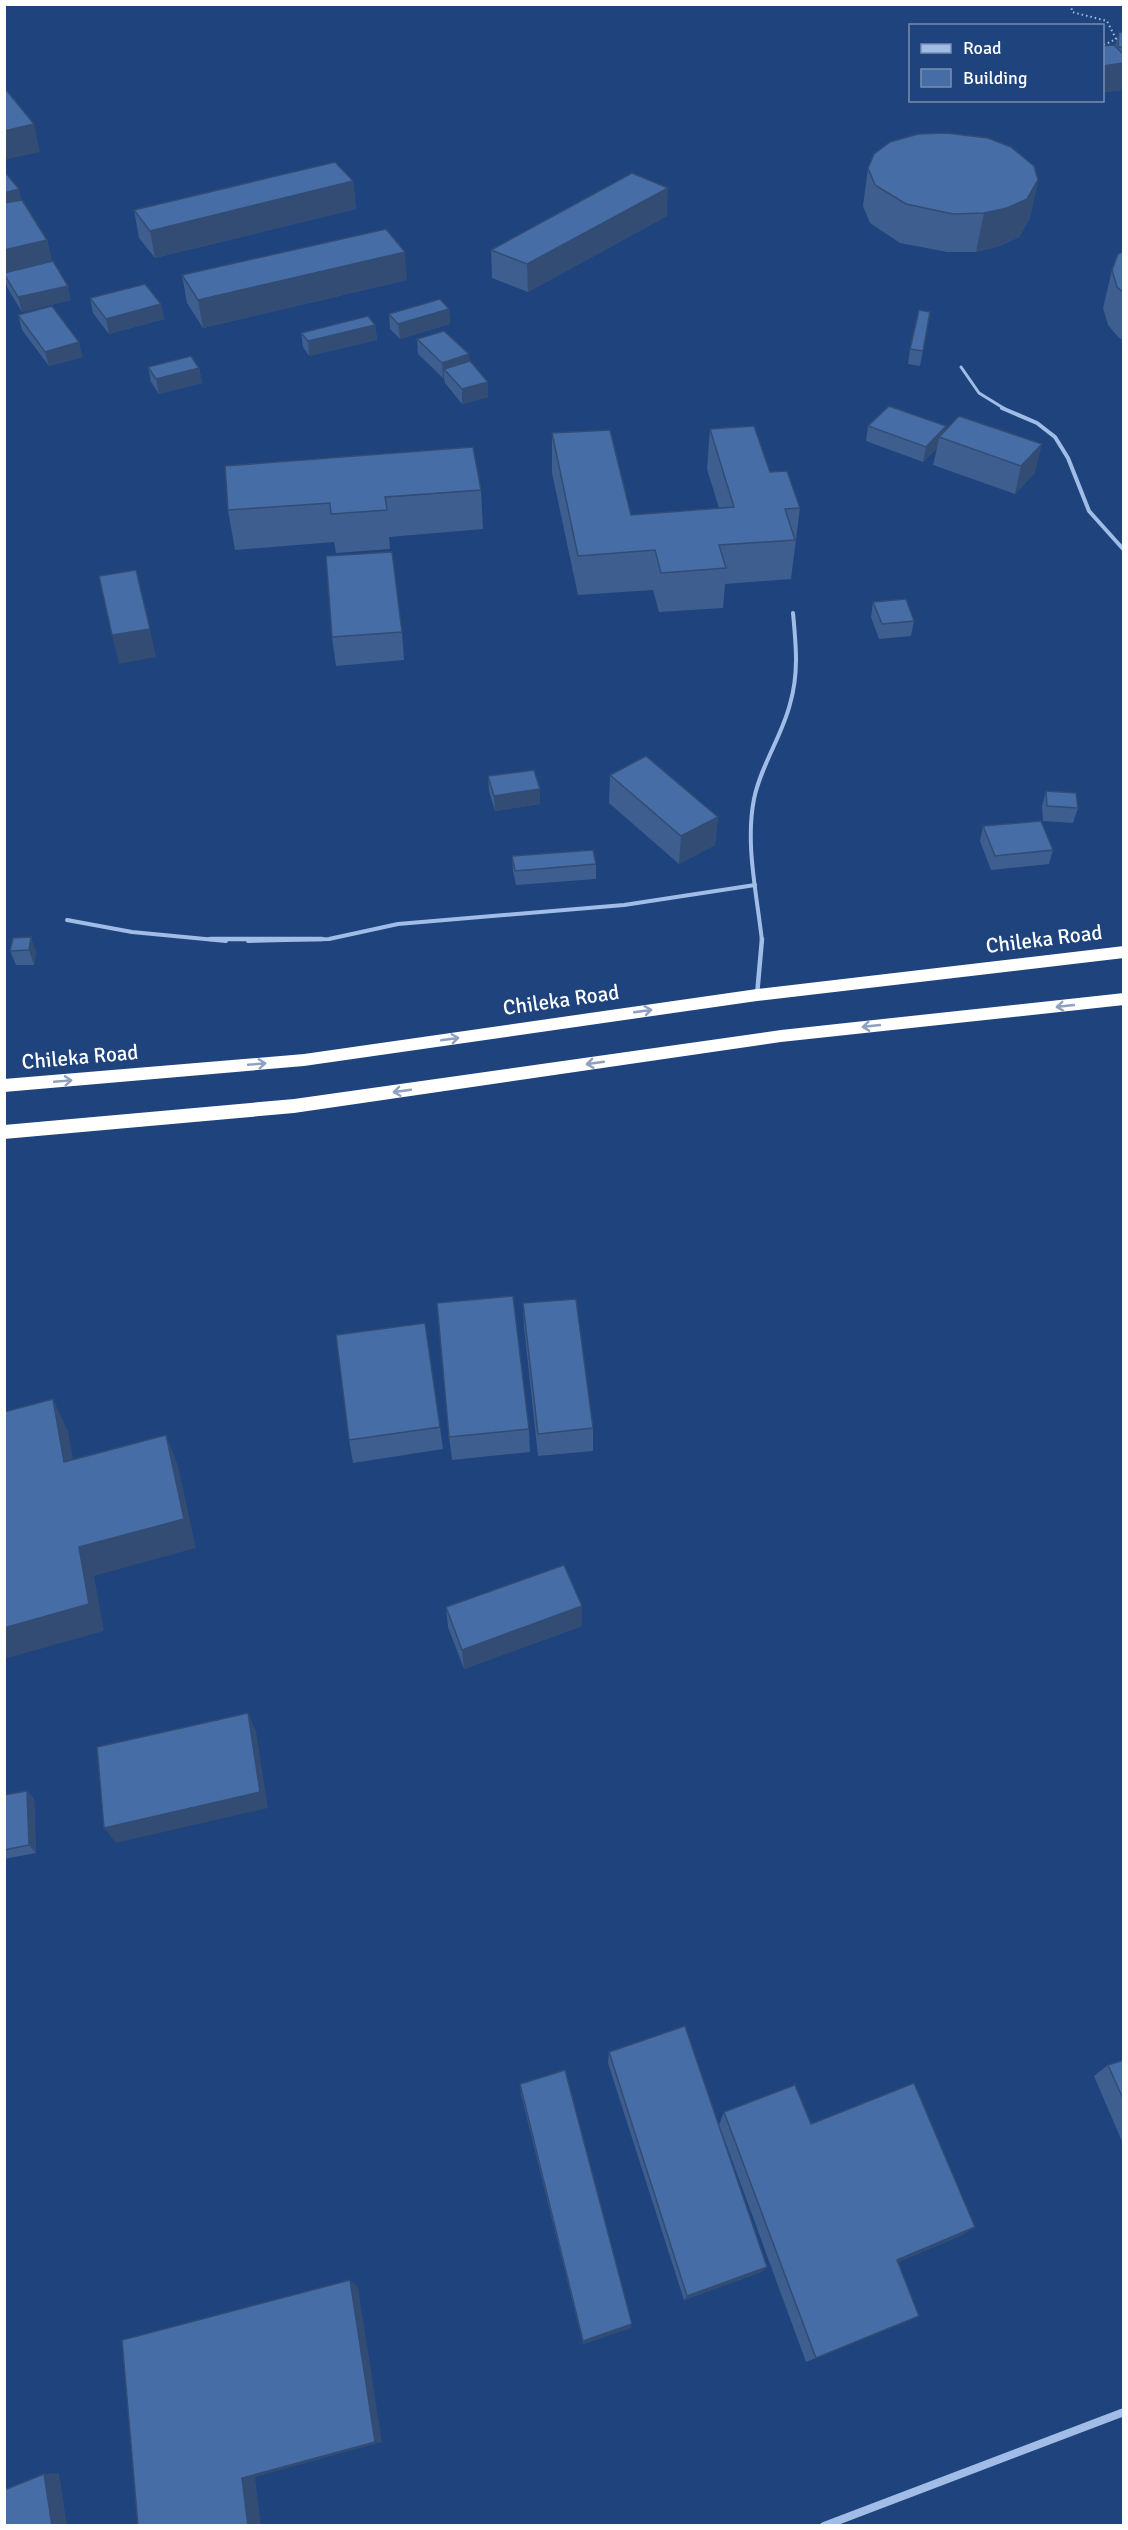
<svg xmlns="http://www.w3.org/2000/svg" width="1128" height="2530" font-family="Signika,sans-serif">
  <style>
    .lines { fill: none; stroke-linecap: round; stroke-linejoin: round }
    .path { stroke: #a1bde7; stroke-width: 2; stroke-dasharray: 1.5 3; stroke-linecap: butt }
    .lane-far2 { stroke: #a1bde7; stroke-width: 3 }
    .lane-far1 { stroke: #a1bde7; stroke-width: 4 }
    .lane { stroke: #a1bde7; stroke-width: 4.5 }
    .street { stroke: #a1bde7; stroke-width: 8 }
    .highway { fill: #fff; fill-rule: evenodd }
    .wall { fill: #3d5e8f }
    .shaded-wall { fill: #324c74 }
    .building { fill: #476da6; stroke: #324c74; stroke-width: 1.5 }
    .oneway { stroke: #8ea1be }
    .labels { text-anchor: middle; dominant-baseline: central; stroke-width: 5; stroke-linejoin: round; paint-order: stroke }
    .street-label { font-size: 21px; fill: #fff; stroke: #1e437d }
  </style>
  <rect width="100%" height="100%" fill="#1e437d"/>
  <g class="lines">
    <!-- path -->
    <path class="path" d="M1071 4 1072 12 1107 21 1116 39 1104 45 1103 50"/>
    <!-- lane-far2 -->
    <path class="lane-far2" d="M961 367 979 393 1005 409"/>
    <!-- lane-far1 -->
    <g class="lane-far1">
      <path d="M1002 408 1037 423 1055 437 1068 458 1089 511 1124 550"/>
      <path d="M67 920 132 932 226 941"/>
      <path d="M248 941 329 939 398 924 624 905 755 885"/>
      <path d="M762 941C757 895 745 844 754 799 761 765 782 736 790 704 799 673 796 645 793 613"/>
    </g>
    <!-- lane -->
    <g class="lane">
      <path d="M210 939H322"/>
      <path d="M757 995 762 939"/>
    </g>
    <!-- street -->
    <path class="street" d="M824 2526 1124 2412"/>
    <!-- highway -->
    <g class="highway">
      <path d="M1124 946V958L757 1001 304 1066 4 1092V1079L304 1054 757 989Z"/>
      <path d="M1124 993V1005L781 1042 294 1113 4 1139V1125L294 1099 781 1030Z"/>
    </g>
  </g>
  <!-- wall -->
  <g class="wall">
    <path d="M1119 32 1124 33V90L1102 92Z"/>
    <path d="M868 168 1038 180 1030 218 1019 237 1000 246 976 252H947L900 243 870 223 863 206Z"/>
    <path d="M4 171 21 200 47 240 52 262 71 300 22 312 7 287 5 279Z"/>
    <path d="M353 181 356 209 155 258 139 238 134 210Z"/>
    <path d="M667 216 528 292 492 278 491 250Z"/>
    <path d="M1124 251V341L1118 337 1108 325 1103 308 1112 270Z"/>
    <path d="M182 275 407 280 203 328 187 303Z"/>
    <path d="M90 298 161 304 164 319 109 334 93 313Z"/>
    <path d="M449 309 450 324 400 339 390 329 389 314Z"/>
    <path d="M930 312 920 366 908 364 910 349Z"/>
    <path d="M18 315 83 357 49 366 22 330Z"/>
    <path d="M375 325 377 340 309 356 303 347 301 333Z"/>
    <path d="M417 339 469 354V362L488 397 462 404 445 383 444 378H443L418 354Z"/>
    <path d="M148 367 199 368 202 383 159 394 151 382Z"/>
    <path d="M868 426H946L945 430 1035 473 1015 494 933 465 937 448 923 462 866 441Z"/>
    <path d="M710 429 770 472 800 508 791 579 725 584 723 608 659 612 653 590 578 595 552 473V433L631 515 719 508 707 469Z"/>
    <path d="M481 490 483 529 389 537 390 549 336 553 334 542 235 550 228 510Z"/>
    <path d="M873 602 914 621 911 636 879 639 871 617Z"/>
    <path d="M402 632 404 660 336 666 332 637Z"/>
    <path d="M610 775 718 817 715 845 679 864 609 803Z"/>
    <path d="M488 776 540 804 495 811 489 791Z"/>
    <path d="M1046 791 1078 808 1073 823 1043 821 1042 806Z"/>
    <path d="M983 826 1053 850 1049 864 991 870 980 841Z"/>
    <path d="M512 856 596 864V879L516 885 513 871Z"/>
    <path d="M13 938 36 952 34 965H16L10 951Z"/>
    <path d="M523 1303 593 1428V1451L538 1456 524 1327Z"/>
    <path d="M440 1427 443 1449 353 1463 349 1440Z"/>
    <path d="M529 1429 530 1452 452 1460 449 1437Z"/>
    <path d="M446 1607 582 1626 464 1669 448 1627Z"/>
    <path d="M27 1791 34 1799 36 1853 4 1859V1795Z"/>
    <path d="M609 2052 719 2125 724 2112 811 2124 975 2227 960 2236 898 2262 919 2316 806 2362 721 2130 767 2267 761 2272 684 2300 608 2063Z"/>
    <path d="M1124 2060V2146L1094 2076 1108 2065Z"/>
    <path d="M520 2084 630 2328 583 2344 521 2094Z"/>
  </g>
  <!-- shaded-wall -->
  <g class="shaded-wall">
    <path d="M1124 63V90L1102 92V66Z"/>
    <path d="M4 82 11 109 4 110Z"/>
    <path d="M34 124 40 152 4 160V131Z"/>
    <path d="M1038 180 1030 218 1019 237 1000 246 976 252 984 213Z"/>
    <path d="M353 181 356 209 155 258 150 231Z"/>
    <path d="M668 188 667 216 528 292 527 264Z"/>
    <path d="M19 189 25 217 4 222V193Z"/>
    <path d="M47 240 54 268 4 274V250Z"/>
    <path d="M405 252 407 280 203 328 198 300Z"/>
    <path d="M68 286 71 300 22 312 18 297Z"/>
    <path d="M161 304 164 319 109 334 106 319Z"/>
    <path d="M449 309 450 324 400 339 398 324Z"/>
    <path d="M375 325 377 340 309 356 308 341Z"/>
    <path d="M79 342 83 357 49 366 45 352Z"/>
    <path d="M469 354 470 369H444V378H443L442 363Z"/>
    <path d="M199 368 202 383 159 394 156 379Z"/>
    <path d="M488 382V397L462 404V389Z"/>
    <path d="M946 426 944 439 939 437 937 448 923 462 926 447Z"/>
    <path d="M1042 444 1035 473 1015 494 1021 466Z"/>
    <path d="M150 629 156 657 119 664 112 635Z"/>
    <path d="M540 789V804L495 811 494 796Z"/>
    <path d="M718 817 715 845 679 864 681 836Z"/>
    <path d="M31 937 36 952 34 965 29 950Z"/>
    <path d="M53 1399 68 1431 79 1492 64 1462Z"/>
    <path d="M166 1435 178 1466 196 1548 94 1576 104 1631 4 1659V1628L79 1547Z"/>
    <path d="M582 1606V1626L464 1669 462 1650Z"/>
    <path d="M248 1713 256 1731 268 1808 116 1843 104 1828Z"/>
    <path d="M27 1791 34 1799 36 1853 29 1845Z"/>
    <path d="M975 2227 960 2236 885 2268 897 2260Z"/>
    <path d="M767 2267 761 2272 684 2300 687 2296Z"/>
    <path d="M350 2280 358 2287 382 2442 255 2477 261 2526H248L242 2478Z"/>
    <path d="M632 2324 630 2328 583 2344V2341Z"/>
    <path d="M59 2473 67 2526H52L44 2474Z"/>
  </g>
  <!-- building -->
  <g class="building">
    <path d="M1119 32 1124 33V47H1118Z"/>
    <path d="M1114 45 1124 55V63L1102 66V46Z"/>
    <path d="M4 91H7L34 124 4 131Z"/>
    <path d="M946 133 988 138 1011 147 1034 166 1038 180 1027 199 1007 208 984 213 953 214 906 204 875 185 868 168 874 154 890 142 918 134Z"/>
    <path d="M335 162 353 181 150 231 134 210Z"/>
    <path d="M4 171 19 189 4 193Z"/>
    <path d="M632 173 668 188 527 264 491 250Z"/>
    <path d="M22 200 47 240 4 250V203Z"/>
    <path d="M386 229 405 252 198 300 182 275Z"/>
    <path d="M1124 251V293L1117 287 1112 270 1118 254Z"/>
    <path d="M53 261 68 286 18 297 4 274V273Z"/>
    <path d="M145 284 161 304 106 319 90 298Z"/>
    <path d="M440 299 449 309 398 324 389 314Z"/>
    <path d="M52 306 79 342 45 352 18 315Z"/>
    <path d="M919 310 930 312 923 351 910 349Z"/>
    <path d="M368 316 375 325 308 341 301 333Z"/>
    <path d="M444 331 469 354 442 363 417 339Z"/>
    <path d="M191 356 199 368 156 379 148 367Z"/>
    <path d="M470 361 488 382 462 389 444 369Z"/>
    <path d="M889 406 946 426 926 447 868 426Z"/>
    <path d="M959 416 1042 444 1021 466 939 437Z"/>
    <path d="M754 426 770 472 787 471 800 508 785 509 795 540 719 545 726 568 661 573 655 550 578 556 552 433 610 430 631 515 734 507 710 429Z"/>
    <path d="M473 447 481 490 385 497 387 510 331 514 330 503 228 510 225 466Z"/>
    <path d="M392 552 402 632 332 637 326 556Z"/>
    <path d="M136 570 150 629 112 635 99 576Z"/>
    <path d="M906 599 914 621 882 624 873 602Z"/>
    <path d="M646 756 718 817 681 836 610 775Z"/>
    <path d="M534 770 540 789 494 796 488 776Z"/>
    <path d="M1046 791 1076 793 1078 808 1047 806Z"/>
    <path d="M1041 821 1053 850 995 856 983 826Z"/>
    <path d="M593 850 596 864 515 871 512 856Z"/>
    <path d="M31 937 29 950 10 951 13 938Z"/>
    <path d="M513 1296 529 1429 449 1437 437 1303Z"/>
    <path d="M576 1299 593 1428 538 1434 523 1303Z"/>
    <path d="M425 1323 440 1427 349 1440 336 1335Z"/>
    <path d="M53 1399 64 1462 166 1435 184 1519 79 1547 89 1604 4 1628V1412Z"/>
    <path d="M564 1565 582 1606 462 1650 446 1607Z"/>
    <path d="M248 1713 260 1792 104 1828 97 1747Z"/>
    <path d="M27 1791 29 1845 4 1850V1795Z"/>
    <path d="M685 2026 767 2267 687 2296 609 2052Z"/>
    <path d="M1124 2060V2101L1108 2065Z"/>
    <path d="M565 2070 632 2324 583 2341 520 2084Z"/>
    <path d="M914 2083 975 2227 897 2260 919 2316 816 2358 724 2112 795 2085 811 2124Z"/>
    <path d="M350 2280 375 2442 242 2478 248 2526H138L122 2340Z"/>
    <path d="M44 2474 52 2526H4V2490Z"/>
  </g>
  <!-- one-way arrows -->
  <defs><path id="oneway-shaft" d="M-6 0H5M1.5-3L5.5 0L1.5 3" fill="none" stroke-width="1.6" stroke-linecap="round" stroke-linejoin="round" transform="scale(1.5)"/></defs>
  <g class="oneway">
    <use href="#oneway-shaft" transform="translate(1065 1006) rotate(174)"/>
    <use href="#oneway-shaft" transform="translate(643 1011) rotate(-8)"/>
    <use href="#oneway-shaft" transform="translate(871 1026) rotate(174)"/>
    <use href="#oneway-shaft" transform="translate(450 1039) rotate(-8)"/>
    <use href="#oneway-shaft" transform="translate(595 1063) rotate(172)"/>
    <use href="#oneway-shaft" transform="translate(257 1064) rotate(-5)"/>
    <use href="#oneway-shaft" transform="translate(63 1081) rotate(-5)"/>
    <use href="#oneway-shaft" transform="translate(402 1091) rotate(172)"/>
  </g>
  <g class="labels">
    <!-- street labels -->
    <g class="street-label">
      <text transform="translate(1044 939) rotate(-7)">Chileka Road</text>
      <text transform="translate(561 1000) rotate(-8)">Chileka Road</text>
      <text transform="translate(80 1057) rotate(-5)">Chileka Road</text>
    </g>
  </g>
  <!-- border -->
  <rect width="1128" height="2530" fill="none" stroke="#ffffff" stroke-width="12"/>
  <!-- legend -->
  <rect x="909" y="24" width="195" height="78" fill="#1e437d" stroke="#788eb1" stroke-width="1.5"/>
  <rect x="921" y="44" width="30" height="9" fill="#a1bde7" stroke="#788eb1" stroke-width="1.5"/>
  <text x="963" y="54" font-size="18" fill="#ffffff">Road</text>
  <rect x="921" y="69" width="30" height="18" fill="#476da6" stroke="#788eb1" stroke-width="1.5"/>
  <text x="963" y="84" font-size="18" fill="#ffffff">Building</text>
</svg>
